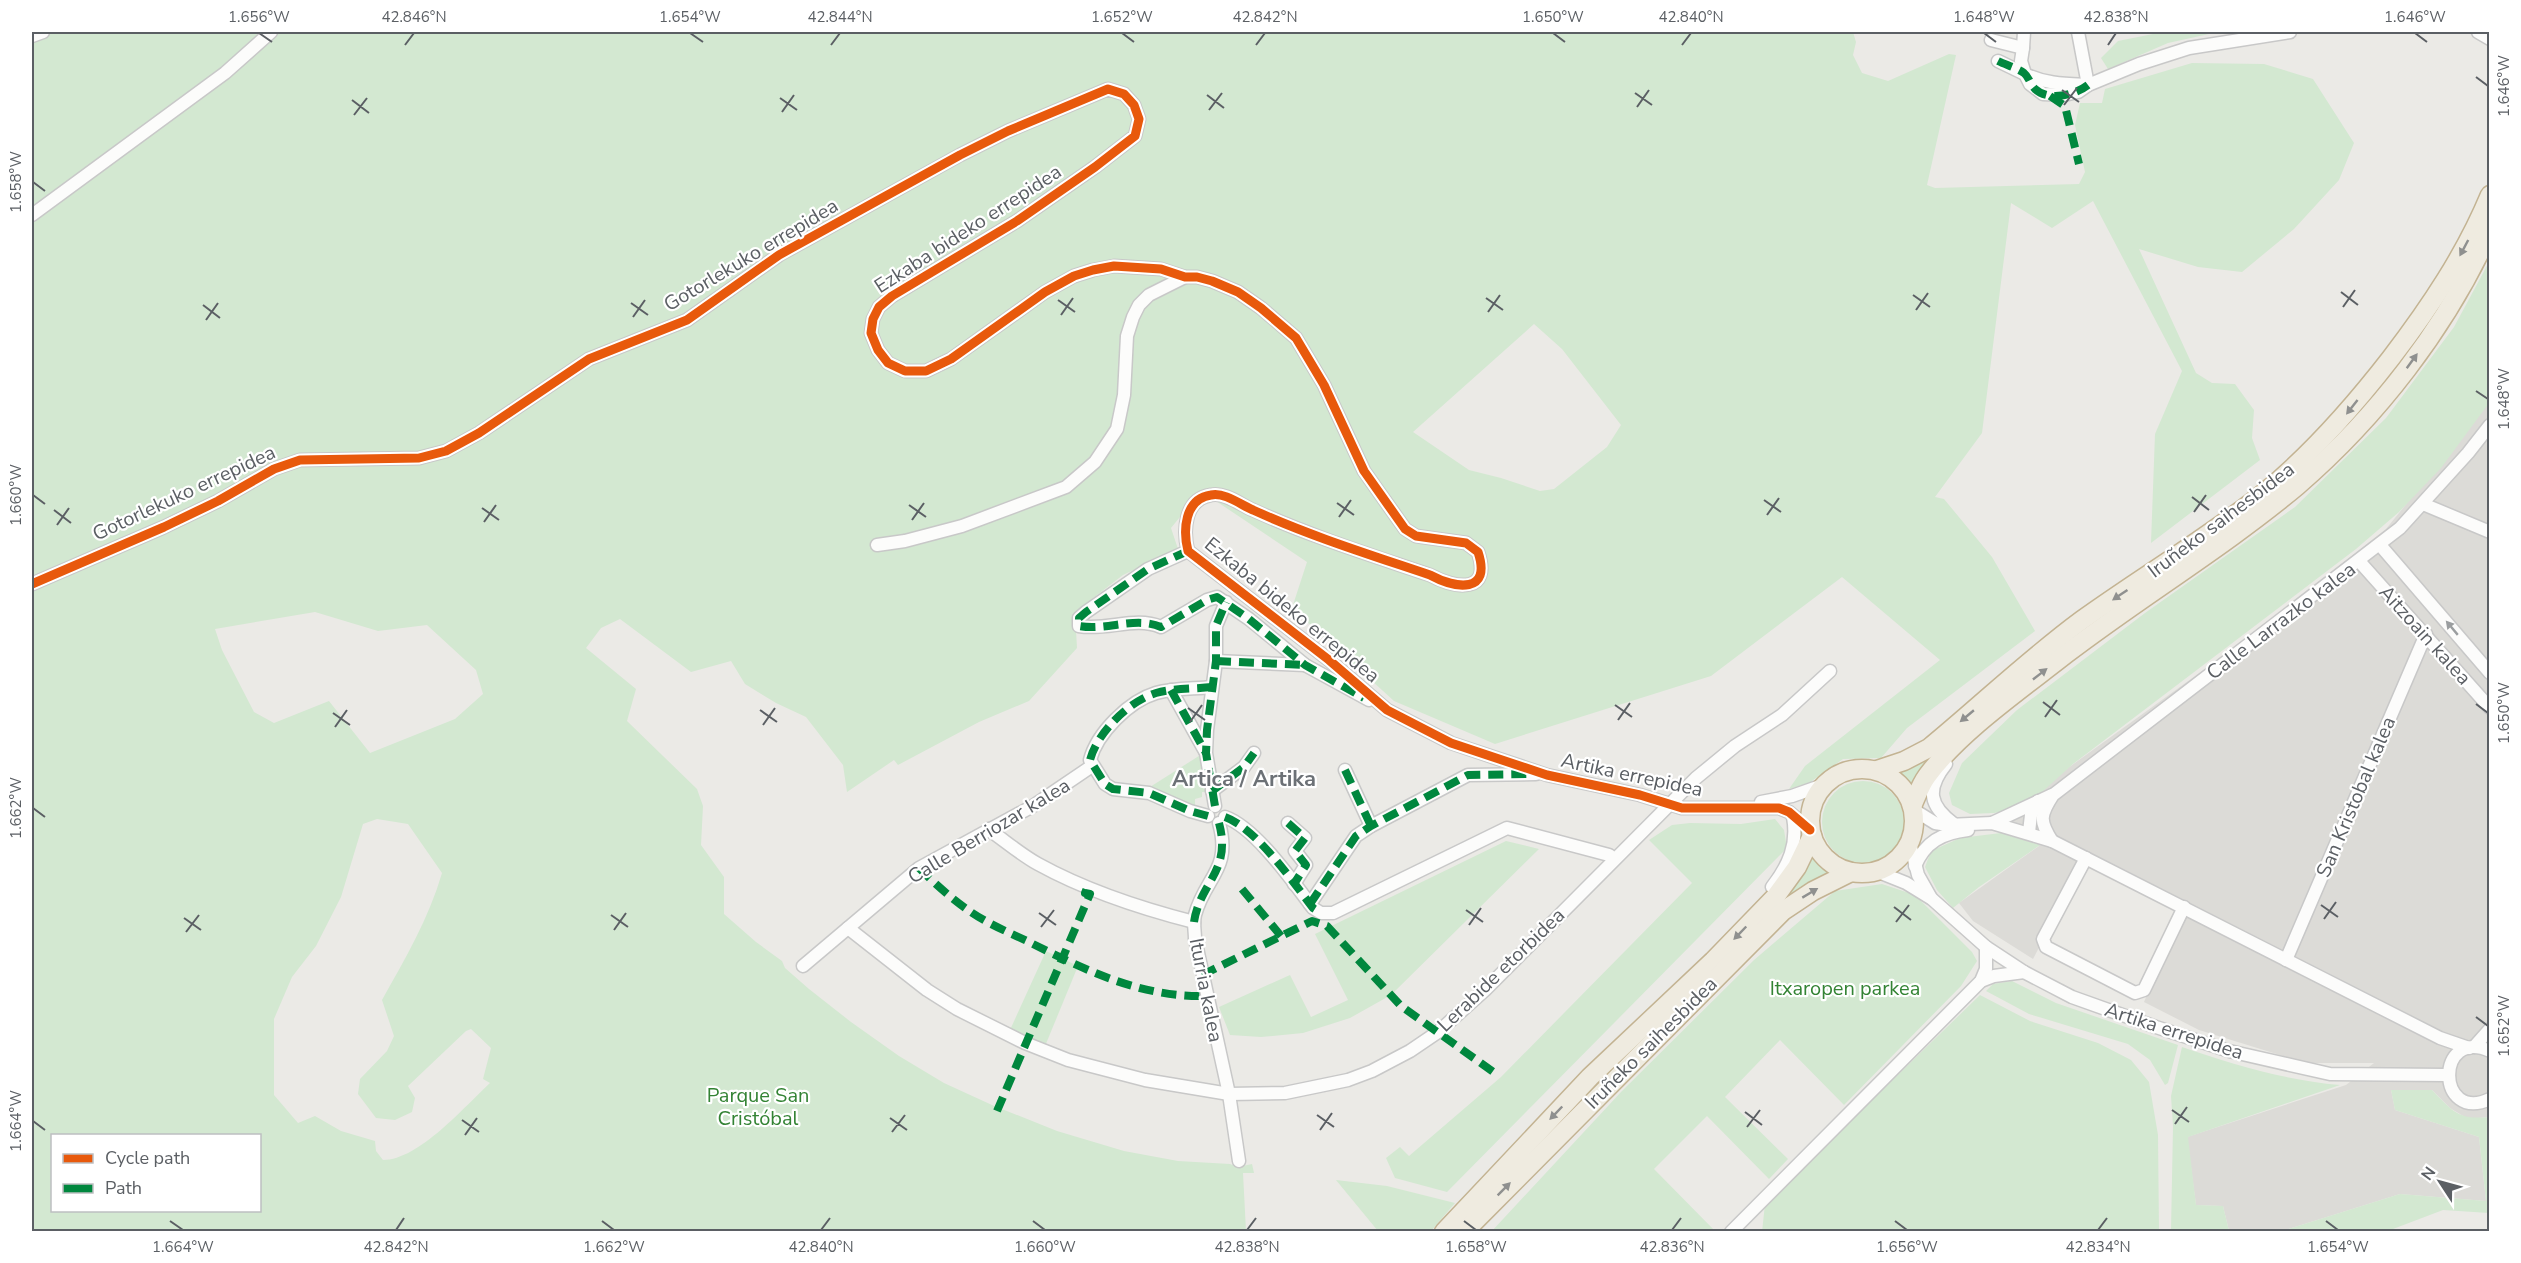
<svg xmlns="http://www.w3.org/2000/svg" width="2521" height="1263" font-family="'Nunito Sans',sans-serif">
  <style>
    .industrial { fill: #dcdbd7 }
    .green { fill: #d3e8d1; fill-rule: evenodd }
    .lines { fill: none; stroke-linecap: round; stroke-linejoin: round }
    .minor-casing { stroke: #c8c8c8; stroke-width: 15 }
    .highway-casing { stroke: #c3b392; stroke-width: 21 }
    .minor { stroke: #fcfcfb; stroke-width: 12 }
    .highway { stroke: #efebe0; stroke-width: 18 }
    .quiet { stroke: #00873e; stroke-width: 8; stroke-dasharray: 15 8; stroke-linecap: butt }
    .cycleway-casing { stroke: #fff; stroke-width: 13 }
    .cycleway { stroke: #e8590c; stroke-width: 9 }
    .oneway { fill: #8f908f }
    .oneway2 { fill: #9b9ea0 }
    .ticks { fill: none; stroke: #5b5f64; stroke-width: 2 }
    .labels { text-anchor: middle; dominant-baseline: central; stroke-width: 4.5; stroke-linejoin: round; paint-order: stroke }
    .street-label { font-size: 20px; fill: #5b5f64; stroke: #fff }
    .park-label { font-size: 20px; fill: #338334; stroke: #fff }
    .quarter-label { font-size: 22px; font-weight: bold; fill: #6c7176; stroke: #fff }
    .neatline { fill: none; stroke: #5b5f64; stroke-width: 2 }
    .ticks-label { font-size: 15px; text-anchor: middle; fill: #5b5f64 }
  </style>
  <rect width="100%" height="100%" fill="#ebeae6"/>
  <!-- industrial -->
  <path class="industrial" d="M2489 402V1117L2468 1119 2450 1108 2432 1090H2391L2395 1110 2479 1137 2486 1201 2400 1194 2282 1231H2229L2223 1206 2196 1205 2187 1137 2346 1085 2374 1063H2306L2199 1030 2144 1002 2184 908 2086 858 2033 959 1973 921 1959 903 2039 846 1992 823 2242 642 2386 529Z"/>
  <!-- green -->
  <g class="green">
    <path d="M32 32H1853L1856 42 1853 55 1862 73 1888 81 1949 54 1956 55 1927 185 1935 188 2079 184 2085 172 2075 125 2080 103H2102L2105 89 2192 63 2264 64 2313 79 2354 143 2339 180 2294 229 2242 272 2198 267 2139 249 2196 373 2212 383 2235 384 2254 410 2252 438 2260 460 2151 543 2155 434 2182 371 2093 201 2052 228 2011 203 1982 433 1935 497 1944 499 1992 557 2035 631 1907 728 1881 758 1843 759 1809 783 1789 789 1805 766 1940 660 1842 577 1711 676 1495 744 1394 701 1292 608 1307 562 1201 491 1171 528 1178 549 1123 575 1075 612 1077 648 1029 701 979 722 898 765 894 760 847 792 843 765 806 717 776 703 745 684 731 661 691 672 620 619 601 628 586 648 636 689 627 721 697 789 703 806 701 845 724 877V914L756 942 782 961 785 968 809 989 851 1022 899 1056 944 1083 992 1105 1057 1131 1124 1151 1178 1161 1230 1164 1238 1167 1252 1164 1254 1173H1243L1246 1231 32 1232ZM1534 324 1562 349 1621 425 1607 447 1554 489 1540 491 1501 478 1469 470 1413 432ZM315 612 378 631 427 625 476 670 483 694 455 719 370 753 329 701 274 723 254 712 222 650 215 629ZM377 819 408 824 442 873C429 918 405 959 382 1000L394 1036 387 1051 360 1079 358 1094 376 1118 395 1120 412 1112 415 1098 408 1086 466 1031 471 1029 491 1048 483 1079 490 1083C465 1106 419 1160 383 1160L376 1151 375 1141 341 1131 315 1116 298 1123 274 1095V1019L292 977 316 946 341 897 363 824ZM52 1136H260V1210H52Z"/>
    <path d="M2163 32H2209V34L2168 43 2108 69 2101 58 2118 41Z"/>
    <path d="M2489 262V403L2441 468 2399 512 2356 549 2073 764 2041 793 2009 810 1994 813 1970 814 1952 805 1949 793 1962 763 2017 710 2145 613 2295 507 2386 418 2454 327Z"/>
    <path d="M1940 750 1914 787 1899 772Z"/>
    <path d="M1202 754 1209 792H1202V797L1195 799V806L1150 787Z"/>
    <circle cx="1863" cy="822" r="41"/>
    <path d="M1775 819 1784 830 1787 848 1447 1192 1395 1178 1386 1158 1400 1147 1409 1156 1501 1077 1692 883 1649 840 1672 825 1690 823 1741 824Z"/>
    <path d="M2001 833 2040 845 1979 887 1953 908 1937 890 1925 867 1931 851 1960 838Z"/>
    <path d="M1506 841 1539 849 1391 995 1350 1018 1303 1033 1261 1037 1230 1035 1219 1007 1290 975 1311 1017 1348 1000 1315 934Z"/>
    <path d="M1811 856 1820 867 1832 874 1780 904Z"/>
    <path d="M1882 884 1915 895 1972 952 1977 961 1961 986 1844 1105 1780 1040 1725 1097 1788 1159 1769 1179 1707 1116 1654 1169 1715 1231 1491 1232 1621 1092 1754 960 1835 891Z"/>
    <path d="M1046 951 1078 966 1043 1051 1010 1030Z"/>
    <path d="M2012 981 2056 1003 2178 1045 2168 1083 2165 1085 2150 1060 2128 1044 2029 1014 1986 991 1993 984Z"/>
    <path d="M1980 995 2030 1021 2098 1043 2131 1060 2149 1082 2158 1135 2159 1231 1762 1232 1765 1204Z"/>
    <path d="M2182 1047C2234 1065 2285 1080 2340 1085L2188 1137 2196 1205 2223 1206 2229 1231H2171L2173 1126 2171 1096Z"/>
    <path d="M2391 1090H2432C2453 1112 2459 1120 2489 1117V1213L2443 1210 2393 1229 2392 1231H2282L2400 1194 2486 1201 2479 1137 2395 1110Z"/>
    <path d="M1336 1180 1387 1186 1455 1203 1431 1231H1378Z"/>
  </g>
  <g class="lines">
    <!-- minor casing -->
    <g class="minor-casing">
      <g id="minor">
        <path d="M2078 32 2088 85"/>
        <path d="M2478 32 2490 39"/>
        <path d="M32 36 43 32"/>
        <path d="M1991 40 2023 48 2021 61 2025 74C2045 84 2066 84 2088 85"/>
        <path d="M2023 48 2024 32"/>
        <path d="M1998 61 2025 74 2030 84 2043 94 2064 95 2078 92 2088 85 2139 64 2189 48 2290 32"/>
        <path d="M32 215 225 73 271 32"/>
        <path d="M2423 504 2490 532"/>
        <path d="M877 545 905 541 962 526 1066 487 1095 462 1117 429 1124 395 1127 336 1133 317 1139 305 1149 295 1185 277"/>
        <path d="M2380 545 2490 673"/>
        <path d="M1188 551 1148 569 1086 612 1079 618V626C1107 631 1135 616 1161 627L1207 600 1217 597 1249 619 1305 665 1369 700"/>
        <path d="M2359 561 2490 708"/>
        <path d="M32 584 164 527 218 501 274 469 300 460 419 458 446 451 479 433 589 359 687 320 779 255 960 155 1008 131 1108 89 1124 94 1134 105 1139 119 1135 136 1095 167 1017 221 892 296 879 307 873 319 871 333 878 350 888 363 905 371H926L951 359 1045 292 1074 276 1093 270 1114 266 1161 269 1185 277H1197L1212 281 1238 292 1261 308 1296 338 1324 385 1364 471 1405 529 1416 536 1466 543 1478 552C1492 594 1456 589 1430 575 1371 555 1310 536 1253 510 1241 505 1225 492 1211 495 1184 499 1183 531 1188 551L1329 660 1387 710 1451 743 1547 775 1640 795 1682 808H1779L1789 812 1810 830"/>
        <path d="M1216 661 1305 665"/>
        <path d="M1171 690 1205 751"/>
        <path d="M1946 764C1926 789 1929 806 1954 824"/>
        <path d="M1345 770 1371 826"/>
        <path d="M1212 791 1244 767 1254 753"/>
        <path d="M1761 802 1792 796 1826 784"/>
        <path d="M1215 806 1206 753 1207 730 1216 661V626L1226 602"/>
        <path d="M1914 810 1935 823 1948 825 1992 823 2052 841 2440 1038 2469 1048"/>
        <path d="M1208 816 1190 811 1149 793 1113 789 1105 784 1090 760C1097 733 1129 701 1156 693 1174 688 1194 689 1212 687"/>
        <path d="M1225 817C1256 828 1293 882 1313 908L1321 913H1333L1507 828 1609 855 1614 859"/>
        <path d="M1219 823C1232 870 1205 877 1195 915 1193 923 1195 931 1195 939L1229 1094 1239 1161"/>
        <path d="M1288 823 1305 838 1295 851 1306 865 1294 884"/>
        <path d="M1992 823 2052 795"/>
        <path d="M988 829C1004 840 1020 854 1038 864 1087 891 1139 908 1194 922"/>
        <path d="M2029 832 2031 815 2038 801"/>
        <path d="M2052 841C2039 821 2040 815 2053 795L2400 528 2468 453 2490 425"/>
        <path d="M1910 843 1918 875 1931 898"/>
        <path d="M2086 858 2043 939 2046 947 2135 993 2144 990 2184 907"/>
        <path d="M1915 866C1925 842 1942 833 1968 830"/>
        <path d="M1876 871 1906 883 1932 899 1986 947 2024 972 2072 997 2156 1027 2229 1051 2330 1074 2447 1075"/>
        <path d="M1772 887C1789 865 1798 844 1793 817"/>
        <path d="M1310 904 1356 836 1371 826 1468 775 1536 774"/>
        <path d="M848 928 927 990 957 1009 1025 1043 1068 1060 1145 1080 1229 1094 1285 1093 1348 1080 1372 1071 1410 1051 1438 1032 1485 990 1696 778 1735 746 1782 715 1830 671"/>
        <path d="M2286 960 2426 634"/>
        <path d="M803 966 919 868 1033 806 1092 766"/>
        <path d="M1981 981 1994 976 2024 972"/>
        <path d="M2474 1047 2490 1029"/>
        <path d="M2490 1051C2435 1027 2436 1124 2490 1099"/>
        <path d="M1731 1232 1981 981 1986 969V947"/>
      </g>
    </g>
    <!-- highway casing -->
    <g class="highway-casing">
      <g id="highway">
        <circle cx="1862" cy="821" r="52"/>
        <path d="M1877 770 1904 761 1929 748C1980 706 2029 659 2082 620 2142 577 2206 539 2264 493 2313 453 2353 407 2391 358 2430 307 2465 255 2490 195"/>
        <path d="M1913 804C1917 795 1921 784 1927 776 1959 732 2023 688 2066 654 2142 596 2224 547 2297 486 2377 417 2446 328 2490 231"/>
        <path d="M1444 1232 1590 1077 1713 961 1776 896 1797 867 1812 836"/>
        <path d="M1464 1232 1783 911 1813 891 1851 872"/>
      </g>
    </g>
    <!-- minor -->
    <use href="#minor" class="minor"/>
    <!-- highway -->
    <use href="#highway" class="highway"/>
    <!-- quiet -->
    <g class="quiet">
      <path d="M1998 61C2006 65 2017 68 2024 73 2029 77 2030 84 2035 89 2049 102 2075 95 2088 85"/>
      <path d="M2050 96 2065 106 2079 164"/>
      <path d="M1188 551 1148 569 1086 612 1079 618V626C1107 631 1135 616 1161 627L1207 600 1217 597 1249 619 1305 665 1364 698"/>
      <path d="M1216 661 1305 665"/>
      <path d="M1171 690 1206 753"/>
      <path d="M1345 770 1371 826"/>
      <path d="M1212 791 1244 767 1254 753"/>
      <path d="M1215 806 1206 753 1207 730 1216 661V626L1226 602"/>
      <path d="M1208 816 1190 811 1149 793 1113 789 1105 784 1090 760C1097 733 1129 701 1156 693 1174 688 1194 689 1212 687"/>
      <path d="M1225 817C1256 828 1293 882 1313 908L1321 913"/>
      <path d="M1288 823 1305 838 1295 851 1306 865 1294 884"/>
      <path d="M919 868C934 883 951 898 968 910 986 923 1008 932 1029 942 1085 970 1142 998 1207 996"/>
      <path d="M1242 889 1281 936"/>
      <path d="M1310 904 1356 836 1371 826 1468 775 1531 774"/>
      <path d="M1194 922C1200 882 1232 871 1219 823"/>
      <path d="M1202 975 1312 921 1327 926 1401 1006 1499 1076"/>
      <path d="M997 1111 1090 894 1085 893 1087 888"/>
    </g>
    <!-- cycleway casing -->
    <g class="cycleway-casing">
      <path id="cycleway" d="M32 584 164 527 218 501 274 469 300 460 419 458 446 451 479 433 589 359 687 320 779 255 960 155 1008 131 1108 89 1124 94 1134 105 1139 119 1135 136 1095 167 1017 221 892 296 879 307 873 319 871 333 878 350 888 363 905 371H926L951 359 1045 292 1074 276 1093 270 1114 266 1161 269 1185 277H1197L1212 281 1238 292 1261 308 1296 338 1324 385 1364 471 1405 529 1416 536 1466 543 1478 552C1492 594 1456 589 1430 575 1371 555 1310 536 1253 510 1241 505 1225 492 1211 495 1184 499 1183 531 1188 551L1329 660 1387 710 1451 743 1547 775 1640 795 1682 808H1779L1789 812 1810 830"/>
    </g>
    <!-- cycleway -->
    <use href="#cycleway" class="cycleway"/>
  </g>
  <!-- one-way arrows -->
  <defs><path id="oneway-solid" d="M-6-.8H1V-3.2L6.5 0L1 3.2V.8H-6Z" transform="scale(1.5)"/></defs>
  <g class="oneway">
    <use href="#oneway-solid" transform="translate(2464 248) rotate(118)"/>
    <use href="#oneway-solid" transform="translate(2412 361) rotate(-54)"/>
    <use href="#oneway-solid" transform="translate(2352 407) rotate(128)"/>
    <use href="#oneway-solid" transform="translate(2120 595) rotate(146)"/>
    <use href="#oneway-solid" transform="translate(2040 674) rotate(-38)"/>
    <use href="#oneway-solid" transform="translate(1967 716) rotate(140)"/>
    <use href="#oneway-solid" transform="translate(1810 893) rotate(-31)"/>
    <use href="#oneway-solid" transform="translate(1740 933) rotate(134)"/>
    <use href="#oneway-solid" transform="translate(1556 1113) rotate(134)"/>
    <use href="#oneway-solid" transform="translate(1504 1189) rotate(-45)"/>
  </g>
  <use class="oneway2" href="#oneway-solid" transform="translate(2452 628) rotate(-130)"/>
  <!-- ticks -->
  <path class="ticks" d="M259 33 272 42M690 33 703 42M1122 33 1134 42M1553 33 1565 42M1984 33 1996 42M2415 33 2427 42M405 45 414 33M831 45 840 33M1256 45 1265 33M1682 45 1691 33M2108 45 2116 33M2476 77 2488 86M2062 90 2079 102M1635 93 1652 105M1207 95 1224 108M780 98 797 110M352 100 369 113M2064 105 2077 88M1637 107 1649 90M1209 110 1222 93M782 112 794 95M354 115 367 98M33 182 45 191M2341 292 2358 305M1913 295 1930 307M1486 298 1503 310M1058 300 1075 312M631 303 648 315M203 305 220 318M2343 307 2355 290M1916 310 1928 293M1488 312 1500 295M1061 315 1073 298M633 317 645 300M206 320 218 303M2476 391 2488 399M33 495 45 504M2192 497 2209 510M1764 500 1781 512M1337 503 1354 515M909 505 926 517M482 508 499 520M54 510 71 523M2194 512 2206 495M1767 515 1779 498M1339 517 1351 500M912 520 924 503M484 522 496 505M57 525 69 508M2043 702 2060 715M2476 704 2488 713M1615 705 1632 717M1188 708 1205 720M760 710 777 722M333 713 350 725M2045 717 2057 700M1618 720 1630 703M1190 722 1202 705M763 725 775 708M335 727 347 710M33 808 45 817M2321 905 2338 917M1894 907 1911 920M1466 910 1483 922M1039 913 1056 925M611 915 628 927M184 918 201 930M2324 919 2336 902M1896 922 1909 905M1469 925 1481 908M1041 927 1054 910M614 930 626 913M186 932 199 915M2476 1017 2488 1026M2172 1110 2189 1122M1745 1112 1762 1125M1317 1115 1334 1127M890 1118 907 1130M462 1120 479 1132M33 1121 45 1130M2175 1124 2187 1107M1747 1127 1760 1110M1320 1130 1332 1113M892 1132 905 1115M465 1135 477 1118M170 1221 183 1230M602 1221 614 1230M1033 1221 1045 1230M1464 1221 1476 1230M1895 1221 1907 1230M2326 1221 2338 1230M396 1230 404 1218M821 1230 830 1218M1247 1230 1256 1218M1672 1230 1681 1218M2098 1230 2107 1218"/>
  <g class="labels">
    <!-- street labels -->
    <g class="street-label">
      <text transform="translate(968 229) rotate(-33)">Ezkaba bideko errepidea</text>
      <text transform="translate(751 255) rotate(-31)">Gotorlekuko errepidea</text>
      <text transform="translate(184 493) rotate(-25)">Gotorlekuko errepidea</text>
      <text transform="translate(2221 520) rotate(-37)">Iruñeko saihesbidea</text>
      <text transform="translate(1292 610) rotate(39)">Ezkaba bideko errepidea</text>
      <text transform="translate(2281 621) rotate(-37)">Calle Larrazko kalea</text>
      <text transform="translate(2425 635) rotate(48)">Aitzoain kalea</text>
      <text transform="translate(1632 775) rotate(12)">Artika errepidea</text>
      <text transform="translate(2356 797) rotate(-67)">San Kristobal kalea</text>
      <text transform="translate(989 831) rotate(-31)">Calle Berriozar kalea</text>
      <text transform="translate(1501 970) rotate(-44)">Lerabide etorbidea</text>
      <text transform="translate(1206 990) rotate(79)">Iturria kalea</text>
      <text transform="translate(2174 1031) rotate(18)">Artika errepidea</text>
      <text transform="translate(1651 1043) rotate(-45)">Iruñeko saihesbidea</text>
    </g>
    <!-- park labels -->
    <g class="park-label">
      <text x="1845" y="988">Itxaropen parkea</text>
      <text x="758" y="1095">Parque San<tspan x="758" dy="23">Cristóbal</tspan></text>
    </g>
    <!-- quarter labels -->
    <g class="quarter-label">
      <text x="1244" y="779">Artica / Artika</text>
    </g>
  </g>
  <!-- border -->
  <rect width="2521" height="1263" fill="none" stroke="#ffffff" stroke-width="66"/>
  <!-- legend -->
  <rect x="51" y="1134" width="210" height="78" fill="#ffffff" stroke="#bdbfc1" stroke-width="1.5"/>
  <rect x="63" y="1154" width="30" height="9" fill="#e8590c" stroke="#bdbfc1" stroke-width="1.5"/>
  <text x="105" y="1164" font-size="18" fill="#5b5f64">Cycle path</text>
  <rect x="63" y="1184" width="30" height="9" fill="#00873e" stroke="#bdbfc1" stroke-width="1.5"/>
  <text x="105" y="1194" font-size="18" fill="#5b5f64">Path</text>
  <!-- north arrow -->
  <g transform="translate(2440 1182) rotate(306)" stroke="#ffffff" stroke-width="4.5" paint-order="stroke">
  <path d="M0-4.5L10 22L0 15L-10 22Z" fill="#5b5f64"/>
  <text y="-9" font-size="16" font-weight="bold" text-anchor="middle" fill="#5b5f64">N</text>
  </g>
  <rect x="33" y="33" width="2455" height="1197" class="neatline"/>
  <g class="ticks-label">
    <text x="259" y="22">1.656°W</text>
    <text x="414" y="22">42.846°N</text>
    <text x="690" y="22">1.654°W</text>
    <text x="840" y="22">42.844°N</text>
    <text x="1122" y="22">1.652°W</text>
    <text x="1265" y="22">42.842°N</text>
    <text x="1553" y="22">1.650°W</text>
    <text x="1691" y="22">42.840°N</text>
    <text x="1984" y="22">1.648°W</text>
    <text x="2116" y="22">42.838°N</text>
    <text x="2415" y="22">1.646°W</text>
    <text transform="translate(2504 86) rotate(-90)" y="5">1.646°W</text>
    <text transform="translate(16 182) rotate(-90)" y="5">1.658°W</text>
    <text transform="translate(2504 399) rotate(-90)" y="5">1.648°W</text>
    <text transform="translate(16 495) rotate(-90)" y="5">1.660°W</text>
    <text transform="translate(2504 713) rotate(-90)" y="5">1.650°W</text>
    <text transform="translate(16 808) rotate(-90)" y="5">1.662°W</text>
    <text transform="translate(2504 1026) rotate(-90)" y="5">1.652°W</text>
    <text transform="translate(16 1121) rotate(-90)" y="5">1.664°W</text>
    <text x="183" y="1252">1.664°W</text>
    <text x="396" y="1252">42.842°N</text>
    <text x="614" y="1252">1.662°W</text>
    <text x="821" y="1252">42.840°N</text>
    <text x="1045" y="1252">1.660°W</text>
    <text x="1247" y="1252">42.838°N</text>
    <text x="1476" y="1252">1.658°W</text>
    <text x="1672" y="1252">42.836°N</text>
    <text x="1907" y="1252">1.656°W</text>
    <text x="2098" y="1252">42.834°N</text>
    <text x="2338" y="1252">1.654°W</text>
  </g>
</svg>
